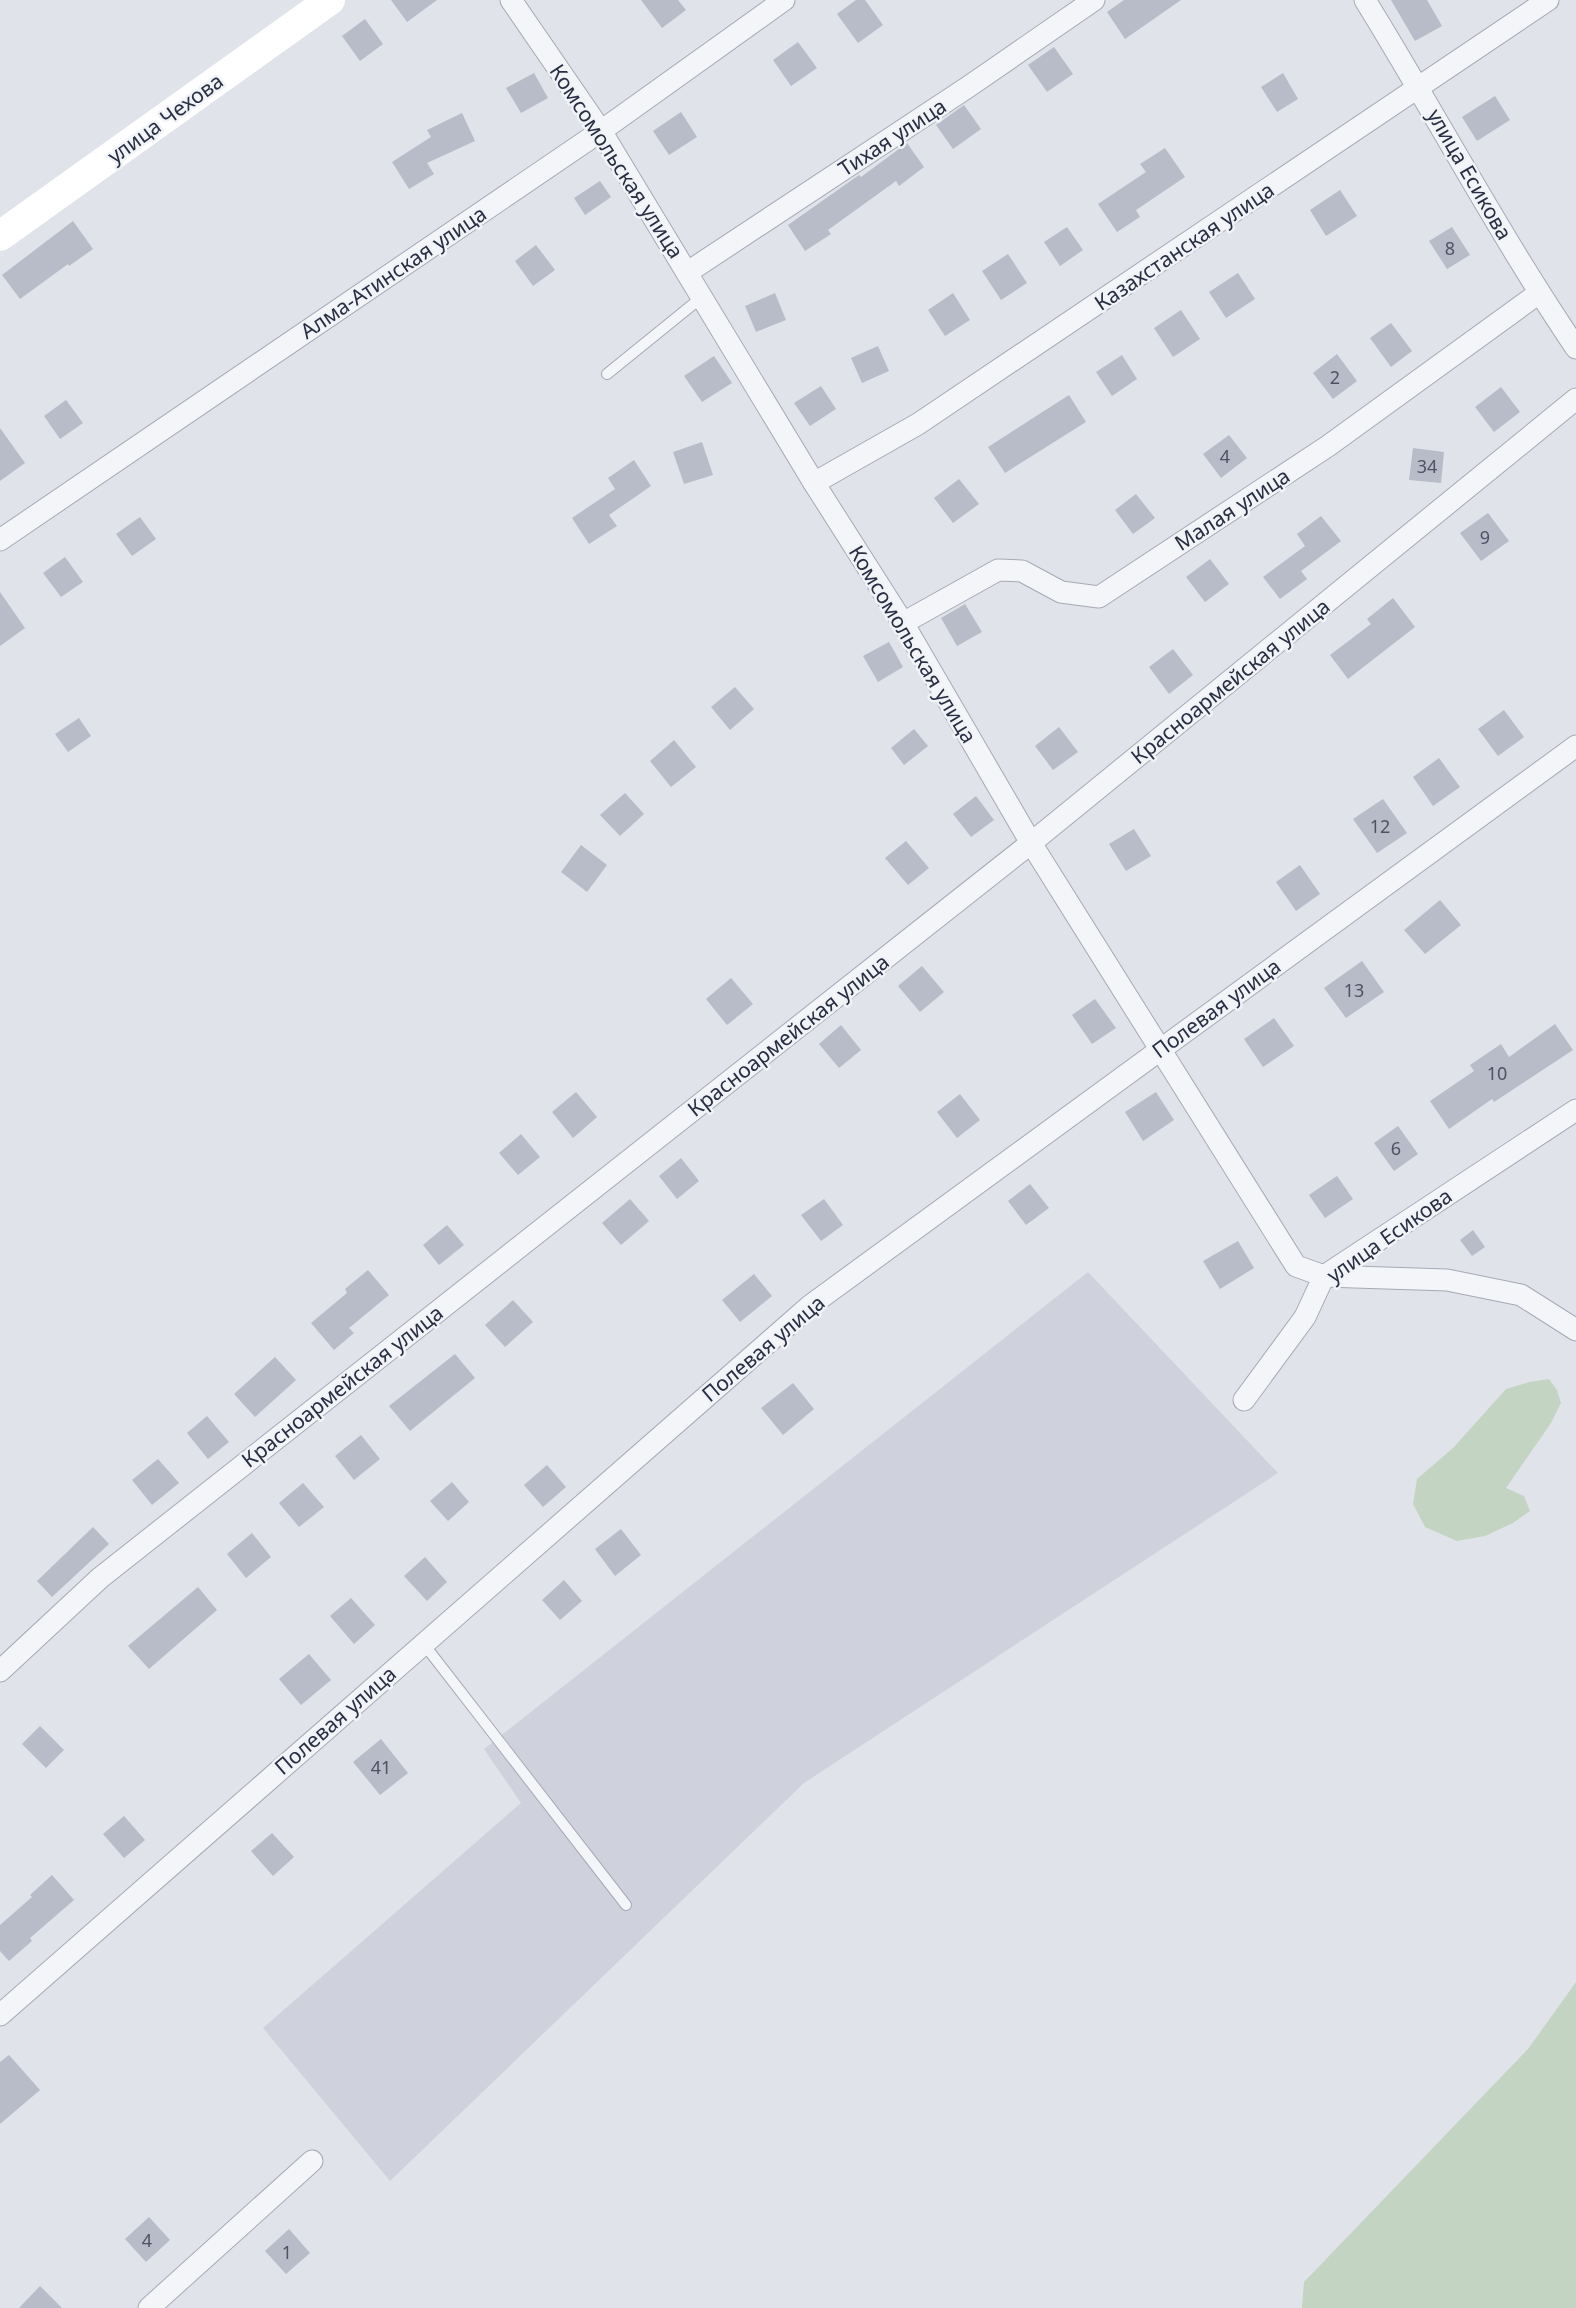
<svg xmlns="http://www.w3.org/2000/svg" width="1576" height="2308" font-family="'Noto Sans',sans-serif">
  <style>
    .built { fill: #cfd2dc }
    .green { fill: #c4d4c2 }
    .building { fill: #b8bcc8 }
    .lines { fill: none; stroke-linecap: round; stroke-linejoin: round }
    .lane-casing { stroke: #a6a9b5; stroke-width: 12 }
    .street-casing { stroke: #a6a9b5; stroke-width: 23 }
    .lane { stroke: #f4f5f8; stroke-width: 10 }
    .street { stroke: #f4f5f8; stroke-width: 21 }
    .secondary { stroke: #fff; stroke-width: 30 }
    .labels { text-anchor: middle; dominant-baseline: central; stroke-width: 5; stroke-linejoin: round; paint-order: stroke }
    .number-label { font-size: 18px; fill: #4d5264 }
    .street-label { font-size: 21px; fill: #292f43; stroke: #f1f3f7 }
  </style>
  <rect width="100%" height="100%" fill="#e1e3ea"/>
  <!-- built -->
  <path class="built" d="M1088 1272 1278 1473 804 1783 390 2181 263 2028 521 1803 484 1749Z"/>
  <!-- green -->
  <g class="green">
    <path d="M1549 1379 1557 1390 1561 1403 1551 1423 1506 1488 1524 1496 1530 1511 1513 1523 1485 1536 1457 1541 1425 1527 1413 1504 1417 1479 1453 1448 1506 1389 1529 1382Z"/>
    <path d="M1576 1982V2308H1302L1304 2282 1528 2049Z"/>
  </g>
  <!-- building -->
  <g class="building">
    <path d="M391 0H437L407 22Z"/>
    <path d="M641 0H678L686 10 662 28Z"/>
    <path d="M856 0H865L883 25 858 43 837 14Z"/>
    <path d="M1124 0H1181L1125 39 1107 12Z"/>
    <path d="M1391 0H1427L1442 26 1415 41Z"/>
    <path d="M365 19 383 44 360 61 342 36Z"/>
    <path d="M798 42 817 68 791 86 773 60Z"/>
    <path d="M1054 47 1073 74 1047 92 1028 65Z"/>
    <path d="M534 73 548 98 521 113 506 88Z"/>
    <path d="M1283 73 1298 99 1277 112 1261 87Z"/>
    <path d="M1495 96 1510 120 1477 141 1462 117Z"/>
    <path d="M964 105 981 129 953 149 936 125Z"/>
    <path d="M681 112 697 137 669 155 653 131Z"/>
    <path d="M462 113 475 141 427 163 434 174 409 189 392 162 431 137 427 130Z"/>
    <path d="M907 143 924 167 899 186 896 181 828 230 831 234 805 251 788 225 859 175 861 177Z"/>
    <path d="M1165 148 1185 177 1136 210 1140 217 1117 232 1098 204 1146 172 1140 164Z"/>
    <path d="M600 181 611 197 585 215 574 198Z"/>
    <path d="M1340 190 1357 216 1326 236 1310 210Z"/>
    <path d="M73 221 93 249 69 266 68 264 20 299 2 275Z"/>
    <path d="M1067 227 1083 250 1060 266 1044 242Z"/>
    <path d="M1452 227 1470 255 1447 269 1429 241Z"/>
    <path d="M536 245 555 270 533 286 515 261Z"/>
    <path d="M1008 254 1027 283 1001 300 982 271Z"/>
    <path d="M1238 273 1255 299 1226 318 1209 292Z"/>
    <path d="M775 293 786 320 756 332 745 306Z"/>
    <path d="M953 293 970 320 945 336 928 310Z"/>
    <path d="M1181 310 1200 339 1173 357 1154 328Z"/>
    <path d="M1391 323 1412 351 1391 367 1370 338Z"/>
    <path d="M878 346 889 371 862 383 851 358Z"/>
    <path d="M1337 354 1357 381 1333 399 1313 373Z"/>
    <path d="M1122 355 1137 379 1112 396 1096 372Z"/>
    <path d="M714 356 732 383 702 402 684 376Z"/>
    <path d="M821 386 836 409 810 426 794 403Z"/>
    <path d="M1501 387 1520 412 1494 432 1475 407Z"/>
    <path d="M1069 395 1086 422 1005 473 988 447Z"/>
    <path d="M66 400 83 423 60 439 44 416Z"/>
    <path d="M0 428 25 463 0 481Z"/>
    <path d="M1229 435 1247 458 1221 478 1203 454Z"/>
    <path d="M702 442 713 475 684 484 673 452Z"/>
    <path d="M1413 448 1444 452 1441 483 1409 480Z"/>
    <path d="M634 460 651 486 609 515 617 526 589 544 572 518 615 489 608 478Z"/>
    <path d="M959 479 979 504 953 523 934 498Z"/>
    <path d="M1136 494 1155 518 1133 534 1115 510Z"/>
    <path d="M1488 513 1509 541 1481 561 1460 533Z"/>
    <path d="M1321 516 1341 541 1301 571 1307 579 1280 599 1263 577 1305 546 1297 534Z"/>
    <path d="M140 517 156 539 132 556 116 534Z"/>
    <path d="M65 557 83 582 61 597 43 573Z"/>
    <path d="M1210 559 1229 584 1205 602 1186 577Z"/>
    <path d="M0 592 25 628 0 646Z"/>
    <path d="M1393 598 1415 627 1348 679 1330 655 1371 624 1367 619Z"/>
    <path d="M965 604 982 632 957 646 941 618Z"/>
    <path d="M889 642 903 667 878 682 863 656Z"/>
    <path d="M1173 649 1193 675 1169 694 1149 667Z"/>
    <path d="M735 687 754 709 730 730 711 707Z"/>
    <path d="M1504 710 1524 737 1498 756 1478 729Z"/>
    <path d="M79 718 91 736 68 752 55 734Z"/>
    <path d="M1059 727 1078 752 1053 770 1035 746Z"/>
    <path d="M914 729 928 746 904 765 891 748Z"/>
    <path d="M674 740 696 767 671 787 650 761Z"/>
    <path d="M1439 758 1460 787 1433 806 1413 777Z"/>
    <path d="M625 793 644 814 620 836 600 815Z"/>
    <path d="M976 796 994 820 971 837 953 814Z"/>
    <path d="M1383 799 1407 833 1377 853 1353 819Z"/>
    <path d="M1134 829 1151 856 1126 871 1109 844Z"/>
    <path d="M906 841 929 868 908 885 885 858Z"/>
    <path d="M581 845 607 865 587 892 561 872Z"/>
    <path d="M1300 865 1320 894 1296 911 1276 882Z"/>
    <path d="M1440 900 1461 925 1425 954 1404 930Z"/>
    <path d="M1362 961 1384 992 1346 1018 1324 988Z"/>
    <path d="M922 966 944 992 920 1012 898 986Z"/>
    <path d="M731 978 753 1004 727 1025 706 999Z"/>
    <path d="M1095 999 1116 1028 1092 1044 1072 1015Z"/>
    <path d="M1274 1018 1294 1046 1263 1067 1244 1039Z"/>
    <path d="M1555 1024 1573 1050 1494 1102 1492 1099 1449 1129 1430 1101 1474 1071 1470 1065 1501 1044 1509 1057Z"/>
    <path d="M841 1025 861 1050 839 1068 819 1044Z"/>
    <path d="M576 1092 597 1117 573 1138 552 1112Z"/>
    <path d="M1156 1092 1174 1120 1143 1141 1125 1112Z"/>
    <path d="M960 1094 980 1120 957 1138 937 1112Z"/>
    <path d="M1398 1126 1418 1154 1394 1171 1374 1143Z"/>
    <path d="M521 1134 540 1157 518 1175 499 1153Z"/>
    <path d="M681 1158 699 1181 677 1199 659 1176Z"/>
    <path d="M1337 1176 1353 1199 1325 1218 1309 1195Z"/>
    <path d="M1030 1184 1049 1208 1026 1225 1008 1201Z"/>
    <path d="M630 1199 649 1221 621 1245 602 1223Z"/>
    <path d="M824 1199 843 1225 821 1241 801 1215Z"/>
    <path d="M447 1225 464 1245 439 1265 423 1245Z"/>
    <path d="M1473 1230 1485 1247 1472 1256 1460 1240Z"/>
    <path d="M1238 1241 1254 1268 1220 1289 1203 1261Z"/>
    <path d="M368 1270 389 1295 349 1328 354 1333 334 1350 311 1323 347 1293 345 1289Z"/>
    <path d="M754 1274 772 1296 740 1322 722 1300Z"/>
    <path d="M513 1300 533 1322 505 1347 485 1325Z"/>
    <path d="M455 1354 475 1378 410 1431 389 1406Z"/>
    <path d="M275 1357 296 1380 255 1417 234 1394Z"/>
    <path d="M793 1383 814 1409 783 1435 761 1408Z"/>
    <path d="M207 1416 229 1442 208 1459 187 1433Z"/>
    <path d="M361 1435 380 1459 354 1480 335 1456Z"/>
    <path d="M158 1459 179 1483 152 1505 132 1480Z"/>
    <path d="M547 1465 566 1487 543 1507 524 1485Z"/>
    <path d="M452 1482 469 1502 448 1521 430 1501Z"/>
    <path d="M303 1483 324 1507 299 1527 279 1503Z"/>
    <path d="M93 1527 109 1544 52 1597 37 1581Z"/>
    <path d="M621 1529 641 1555 615 1576 595 1549Z"/>
    <path d="M252 1533 271 1557 246 1578 227 1554Z"/>
    <path d="M425 1557 447 1582 427 1601 404 1576Z"/>
    <path d="M564 1580 582 1601 560 1620 542 1600Z"/>
    <path d="M198 1587 217 1610 149 1669 128 1646Z"/>
    <path d="M351 1598 375 1625 354 1644 330 1616Z"/>
    <path d="M309 1654 331 1680 301 1705 279 1679Z"/>
    <path d="M40 1726 64 1750 46 1768 22 1744Z"/>
    <path d="M381 1739 408 1773 380 1795 353 1762Z"/>
    <path d="M124 1816 145 1840 124 1858 103 1834Z"/>
    <path d="M272 1833 294 1857 273 1876 251 1851Z"/>
    <path d="M52 1875 74 1900 30 1938 32 1941 9 1961 0 1951V1925L32 1897 30 1895Z"/>
    <path d="M9 2055 40 2090 0 2124V2062Z"/>
    <path d="M149 2217 170 2240 146 2262 125 2239Z"/>
    <path d="M289 2229 310 2253 286 2274 265 2251Z"/>
    <path d="M40 2286 62 2308H19Z"/>
  </g>
  <g class="lines">
    <!-- lane casing -->
    <g class="lane-casing">
      <g id="lane">
        <path d="M607 374 702 297"/>
        <path d="M423 1643 626 1905"/>
      </g>
    </g>
    <!-- street casing -->
    <g class="street-casing">
      <g id="street">
        <path d="M511 0 601 131 814 483 903 623 1031 843 1296 1266 1324 1276 1447 1280 1521 1295 1576 1330"/>
        <path d="M1365 0C1436 115 1500 236 1576 348"/>
        <path d="M688 272 968 87 1094 0"/>
        <path d="M814 483 918 424 1548 0"/>
        <path d="M0 540 601 131 784 0"/>
        <path d="M903 623 998 570 1022 571 1061 592 1099 597 1328 446 1539 293"/>
        <path d="M1244 1400 1305 1317 1324 1276 1576 1110"/>
        <path d="M0 1671 100 1578 1031 843 1576 399"/>
        <path d="M0 2015 811 1305 1576 746"/>
        <path d="M149 2308 312 2161"/>
      </g>
    </g>
    <!-- lane -->
    <use href="#lane" class="lane"/>
    <!-- street -->
    <use href="#street" class="street"/>
    <!-- secondary -->
    <path class="secondary" d="M0 236 330 0"/>
  </g>
  <g class="labels">
    <!-- number labels -->
    <g class="number-label">
      <text x="1450" y="248">8</text>
      <text x="1335" y="377">2</text>
      <text x="1225" y="456">4</text>
      <text x="1427" y="466">34</text>
      <text x="1485" y="537">9</text>
      <text x="1380" y="826">12</text>
      <text x="1354" y="990">13</text>
      <text x="1497" y="1073">10</text>
      <text x="1396" y="1148">6</text>
      <text x="381" y="1767">41</text>
      <text x="147" y="2240">4</text>
      <text x="287" y="2252">1</text>
    </g>
    <!-- street labels -->
    <g class="street-label">
      <text transform="translate(165 118) rotate(-36)">улица Чехова</text>
      <text transform="translate(892 137) rotate(-33)">Тихая улица</text>
      <text transform="translate(617 161) rotate(57)">Комсомольская улица</text>
      <text transform="translate(1470 174) rotate(60)">улица Есикова</text>
      <text transform="translate(1184 246) rotate(-34)">Казахстанская улица</text>
      <text transform="translate(393 272) rotate(-34)">Алма-Атинская улица</text>
      <text transform="translate(1232 509) rotate(-33)">Малая улица</text>
      <text transform="translate(913 644) rotate(59)">Комсомольская улица</text>
      <text transform="translate(1230 681) rotate(-39)">Красноармейская улица</text>
      <text transform="translate(1216 1008) rotate(-36)">Полевая улица</text>
      <text transform="translate(788 1035) rotate(-38)">Красноармейская улица</text>
      <text transform="translate(1389 1235) rotate(-35)">улица Есикова</text>
      <text transform="translate(763 1348) rotate(-40)">Полевая улица</text>
      <text transform="translate(342 1386) rotate(-38)">Красноармейская улица</text>
      <text transform="translate(335 1720) rotate(-41)">Полевая улица</text>
    </g>
  </g>
</svg>
